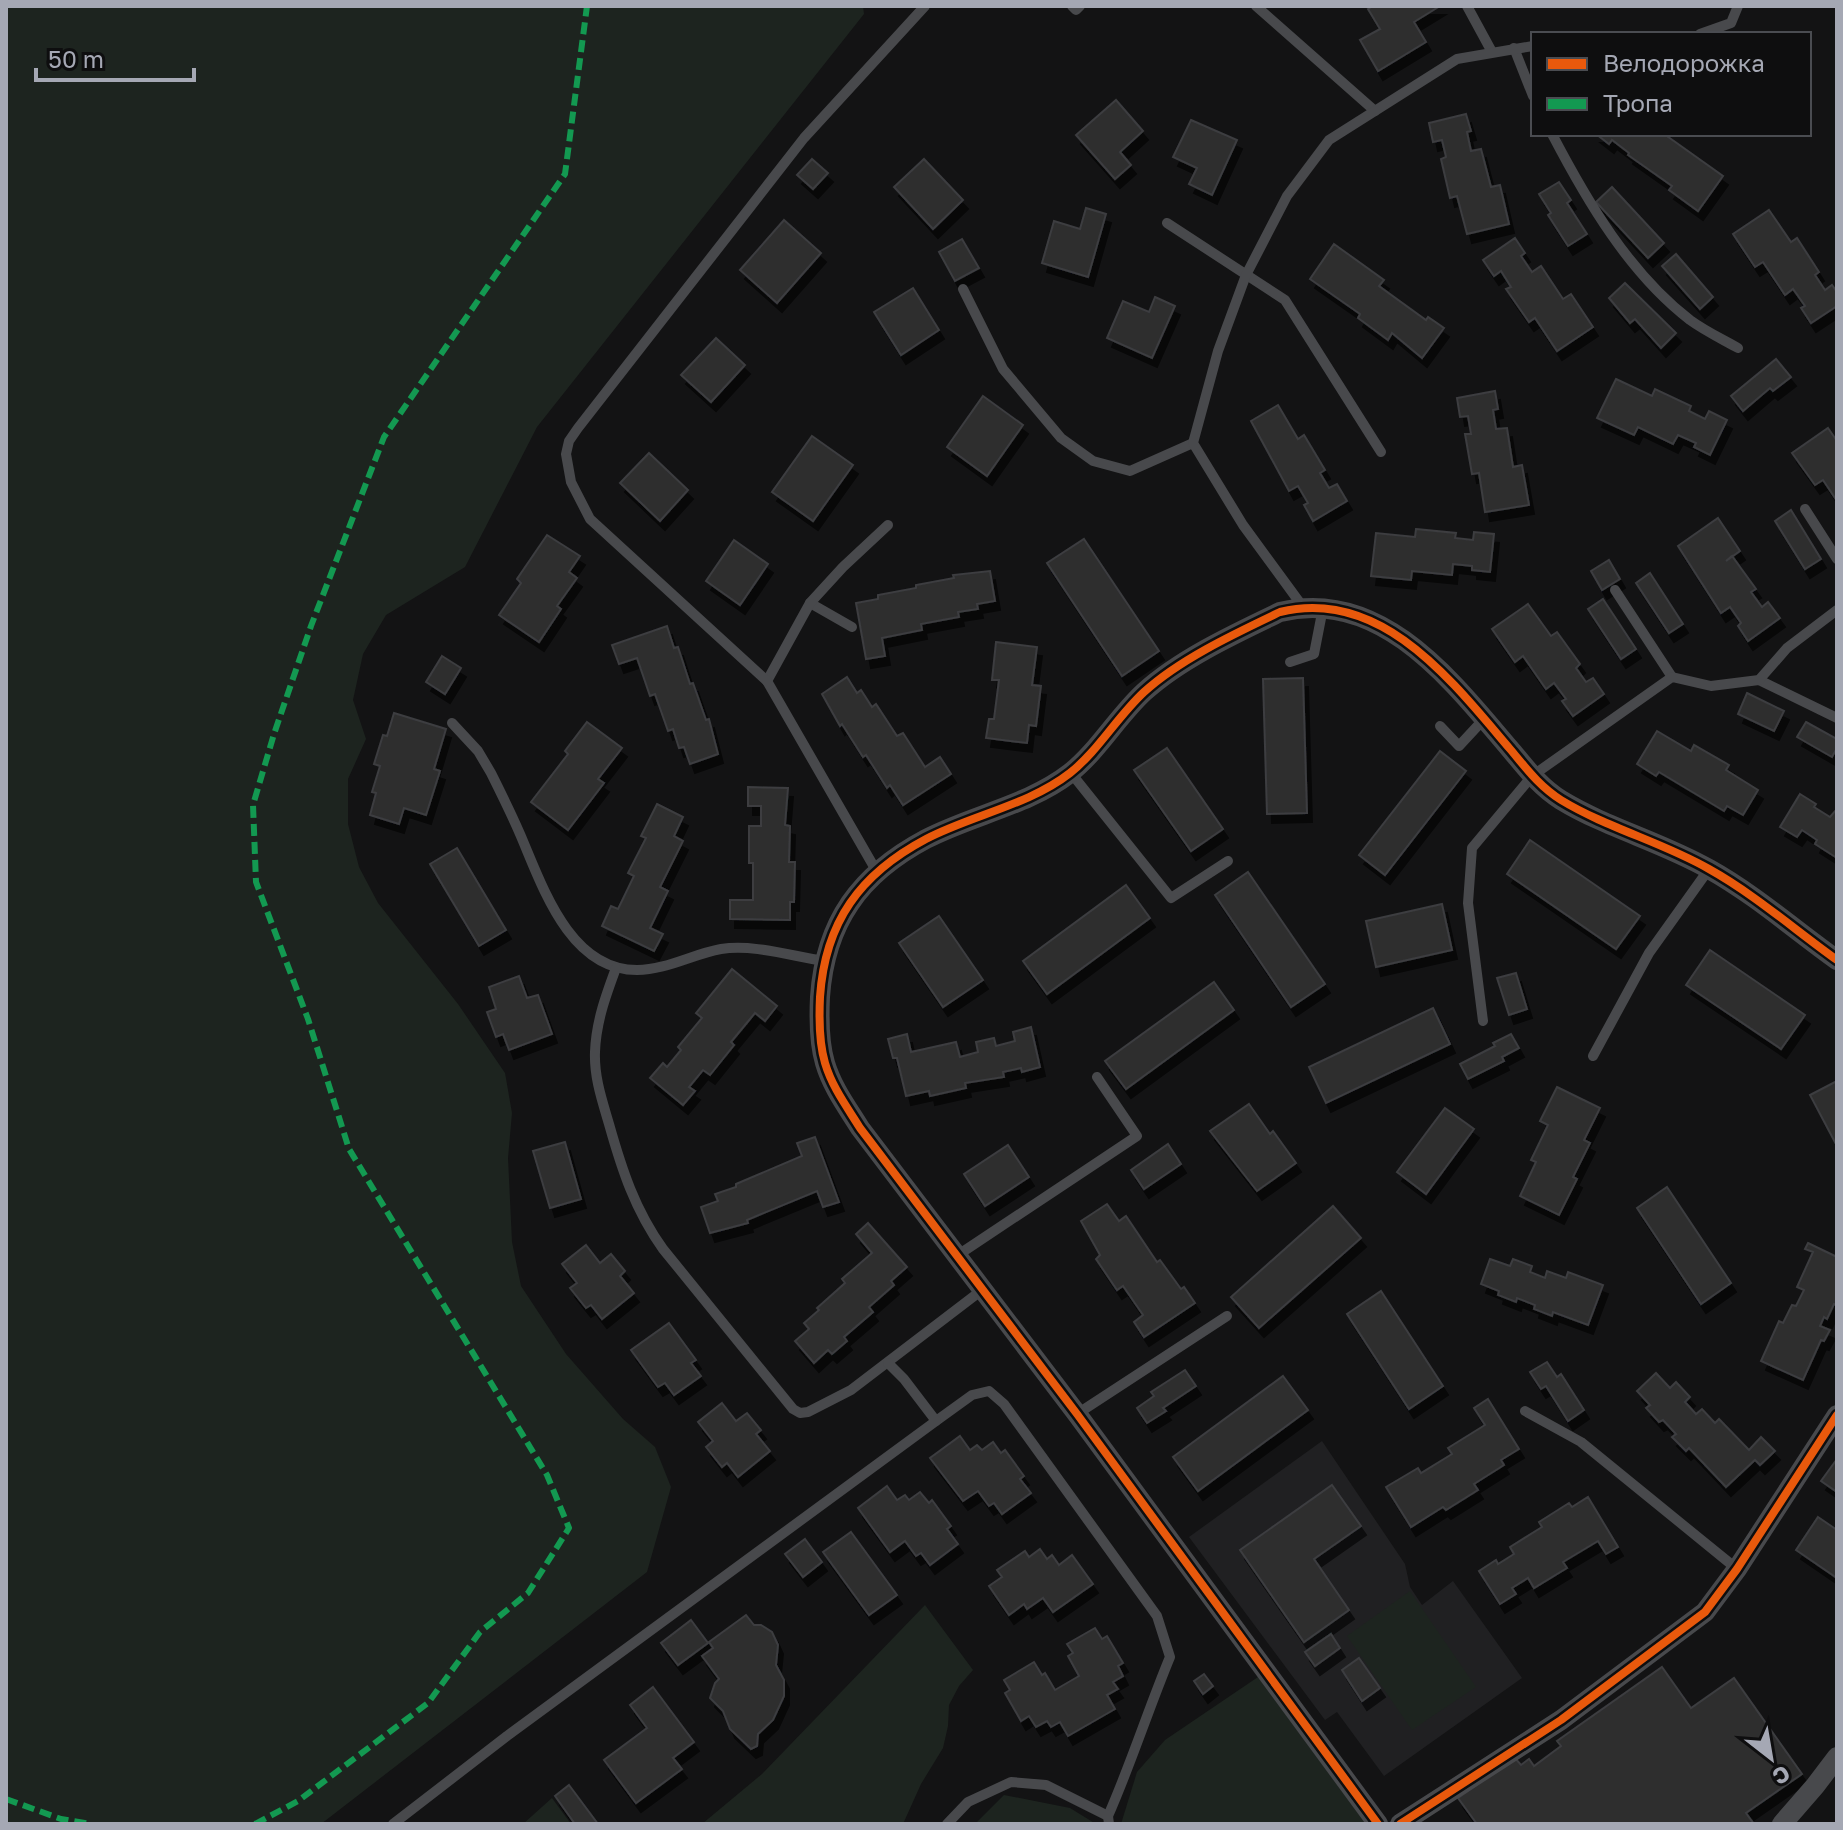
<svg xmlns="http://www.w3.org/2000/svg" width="1843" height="1830" font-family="'Golos Text',sans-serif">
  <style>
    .built { fill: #202022 }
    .green { fill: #1d241f }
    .building { fill: #2e2e2f; stroke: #3c3d40; stroke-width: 2; filter: url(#shadow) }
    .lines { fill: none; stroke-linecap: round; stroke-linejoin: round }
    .lane { stroke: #48494c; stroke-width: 10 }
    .street { stroke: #48494c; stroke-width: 20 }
    .quiet { stroke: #139951; stroke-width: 6; stroke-dasharray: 12 6; stroke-linecap: butt }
    .cycleway-casing { stroke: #0e0e0f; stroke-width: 13 }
    .cycleway { stroke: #e8590c; stroke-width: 8 }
  </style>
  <defs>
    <filter id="shadow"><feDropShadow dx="5" dy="9" stdDeviation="0" flood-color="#0009"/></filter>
  </defs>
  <rect width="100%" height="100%" fill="#131314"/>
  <!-- built -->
  <path class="built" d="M1322 1441 1405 1564 1410 1587 1422 1605 1453 1581 1522 1678 1384 1776 1337 1712 1325 1720 1189 1537Z"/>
  <!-- green -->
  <g class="green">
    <path d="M6 6H863L864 14 537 427 465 567 386 615 363 654 353 700 366 739 348 779V824L359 867 378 903 458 1004 505 1073 512 1113 508 1158 512 1242 521 1286 566 1354 623 1419 655 1447 671 1487 647 1572 321 1824H6Z"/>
    <path d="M1410 1591 1476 1687 1412 1730 1347 1636Z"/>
    <path d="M925 1605 973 1670 959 1686 949 1705 948 1726 943 1748 921 1784 903 1824H702L762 1774Z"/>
    <path d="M1258 1677 1366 1824H1121L1137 1772 1165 1740Z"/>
    <path d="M1004 1795 1070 1808 1096 1824H975Z"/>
    <path d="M552 1798 571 1824H523Z"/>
  </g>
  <!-- building -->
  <g class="building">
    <path d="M1373 6H1440L1414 22 1426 42 1378 71 1360 40 1380 29 1368 9Z"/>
    <path d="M1116 100 1143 131 1120 152 1131 165 1115 179 1076 135Z"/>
    <path d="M1466 114 1471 131 1467 132 1471 151 1481 149 1491 187 1500 185 1509 224 1467 234 1457 196 1450 198 1441 159 1446 157 1442 140 1433 142 1429 123Z"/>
    <path d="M1191 120 1237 140 1212 195 1189 184 1197 168 1173 157Z"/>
    <path d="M1596 134H1664L1723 176 1698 211 1669 190 1672 186 1628 155 1629 153 1612 140 1609 144Z"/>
    <path d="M812 159 828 173 813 189 797 175Z"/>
    <path d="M924 159 963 200 933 229 894 187Z"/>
    <path d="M1559 182 1571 200 1567 203 1587 234 1568 246 1548 215 1551 213 1539 194Z"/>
    <path d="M1612 187 1664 243 1648 258 1596 202Z"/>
    <path d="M1086 208 1106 214 1088 277 1042 263 1054 221 1080 229Z"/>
    <path d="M1769 210 1791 242 1797 238 1819 272 1815 275 1825 290 1832 285 1837 292V306L1811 323 1801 308 1805 306 1793 289 1785 295 1763 262 1755 267 1733 234Z"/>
    <path d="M784 220 821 253 777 303 740 270Z"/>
    <path d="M1515 238 1525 253 1521 256 1532 272 1541 266 1563 299 1571 294 1593 327 1557 351 1535 318 1529 322 1506 289 1511 287 1501 271 1494 276 1483 260Z"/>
    <path d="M962 239 979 268 955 281 939 252Z"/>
    <path d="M1334 244 1384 280 1379 286 1426 320 1428 317 1444 328 1422 358 1392 333 1388 340 1358 318 1360 314 1310 279Z"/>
    <path d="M1676 254 1713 297 1700 309 1662 266Z"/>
    <path d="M1625 283 1676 333 1661 348 1635 319 1630 323 1609 298Z"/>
    <path d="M913 288 939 330 901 355 874 312Z"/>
    <path d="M1155 297 1175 306 1152 358 1107 338 1123 301 1149 312Z"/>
    <path d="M716 338 745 365 711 402 681 375Z"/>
    <path d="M1776 359 1791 377 1773 391 1770 388 1743 411 1731 396Z"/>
    <path d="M1616 379 1652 396 1655 389 1691 406 1689 411 1705 419 1709 411 1727 420 1710 455 1694 447 1696 443 1678 435 1673 444 1638 427 1634 435 1597 418Z"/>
    <path d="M1495 391 1498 409 1493 410 1496 429 1507 428 1513 467 1522 465 1529 505 1485 512 1479 473 1472 474 1465 434H1471L1468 416 1460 417 1457 398Z"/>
    <path d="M983 396 1023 425 987 476 947 447Z"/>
    <path d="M1278 405 1298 439 1304 435 1325 470 1320 473 1329 488 1337 484 1347 501 1313 521 1304 505 1308 503 1298 486 1289 491 1251 421Z"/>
    <path d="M1828 428 1837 441V501L1823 480 1815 485 1792 453Z"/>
    <path d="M812 436 853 465 813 521 772 492Z"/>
    <path d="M649 453 688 490 660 521 620 483Z"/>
    <path d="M1791 510 1821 559 1805 569 1775 521Z"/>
    <path d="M1718 518 1740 551 1726 561 1732 556 1756 589 1751 592 1762 607 1768 602 1780 618 1748 641 1738 626 1741 623 1730 607 1721 613 1678 546Z"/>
    <path d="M1416 529 1456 533 1455 538 1473 540 1474 532 1494 534 1490 572 1472 570V566L1453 564 1452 575 1412 571 1411 580 1371 576 1376 533 1415 537Z"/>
    <path d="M547 535 580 556 569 572 577 578 557 606 561 609 539 642 499 615 521 583 517 579Z"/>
    <path d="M1084 539 1159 651 1122 676 1047 563Z"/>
    <path d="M734 540 768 564 740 605 706 581Z"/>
    <path d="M1609 560 1620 579 1602 590 1591 571Z"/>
    <path d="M990 571 995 601 977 604 978 609 958 612 959 617 921 624 922 630 882 638 885 656 866 659 856 603 878 599V595L916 588V585L954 578 953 575Z"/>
    <path d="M1650 573 1683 624 1669 633 1636 583Z"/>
    <path d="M1603 599 1636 649 1621 659 1588 609Z"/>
    <path d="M1528 604 1551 636 1557 632 1580 664 1576 668 1586 682 1593 678 1604 694 1573 716 1562 701 1566 699 1554 683 1546 689 1523 656 1515 662 1492 629Z"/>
    <path d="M667 626 674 648 678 647 690 684 693 683 706 720 709 719 718 754 690 764 684 747 679 748 673 729 668 731 655 694 650 696 637 658 619 664 612 645Z"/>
    <path d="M996 642 1037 647 1032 685 1041 686 1036 726 1029 725 1027 743 986 738 989 719H994L999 680H992Z"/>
    <path d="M442 656 461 668 445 694 426 682Z"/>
    <path d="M847 677 857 693 861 690 872 707 876 704 897 736 903 733 925 767 940 757 951 774 903 805 890 785 887 788 866 755 863 757 842 724 840 726 822 694Z"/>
    <path d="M1303 678 1307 813 1267 814 1263 679Z"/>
    <path d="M1747 693 1784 711 1774 731 1738 714Z"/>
    <path d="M394 713 446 729 434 769 440 771 426 815 404 808 399 824 370 815 376 793 372 792 380 766 374 764 383 735 387 736Z"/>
    <path d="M587 722 622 748 598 779 604 783 568 830 531 802 568 754 565 751Z"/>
    <path d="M1806 722 1837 739V748L1832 757 1797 737Z"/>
    <path d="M1657 731 1691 751 1694 745 1729 765 1726 770 1758 790 1743 815 1727 806 1724 811 1659 772 1656 776 1637 764Z"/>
    <path d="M1167 748 1223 829 1191 851 1134 770Z"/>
    <path d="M1440 751 1466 771 1385 875 1359 855Z"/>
    <path d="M748 787 788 788 785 825 790 826 789 862H795L794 902H790V920L730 919V900H753V863H749V826H761V806H748Z"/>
    <path d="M1800 794 1816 804 1814 807 1830 817 1837 809V858L1815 844 1817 840 1802 830 1797 837 1780 827Z"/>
    <path d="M657 804 683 817 674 836 683 841 660 887 668 891 650 928 663 934 654 951 602 926 611 906 618 909 634 876 628 873 646 838 641 836Z"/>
    <path d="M1530 840 1640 916 1616 949 1507 874Z"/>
    <path d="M457 848 506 930 479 946 430 864Z"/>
    <path d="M1248 872 1325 984 1291 1007 1215 895Z"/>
    <path d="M1126 885 1150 918 1047 994 1023 961Z"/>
    <path d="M1442 904 1452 950 1376 967 1366 921Z"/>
    <path d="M939 916 983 980 943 1007 899 943Z"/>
    <path d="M1710 950 1805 1015 1781 1049 1686 985Z"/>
    <path d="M732 969 777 1006 765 1021 755 1013 731 1042 734 1045 710 1075 703 1070 689 1087 695 1091 683 1105 650 1078 663 1063 667 1067 681 1050 678 1047 702 1018 696 1013Z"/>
    <path d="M1516 973 1527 1009 1509 1015 1497 978Z"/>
    <path d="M519 976 527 998 538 995 552 1034 509 1050 503 1034 496 1037 487 1012 496 1009 489 987Z"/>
    <path d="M1214 982 1234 1010 1126 1089 1105 1061Z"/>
    <path d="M1433 1008 1450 1044 1326 1103 1309 1067Z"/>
    <path d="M1031 1027 1040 1067 1022 1072 1021 1068 1003 1072 1004 1077 965 1083 966 1088 930 1096 929 1091 906 1096 897 1058H893L888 1039 907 1034 911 1052 956 1042 960 1057 978 1052 976 1042 994 1038 996 1046 1015 1041 1013 1032Z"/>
    <path d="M1511 1034 1519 1048 1502 1057 1504 1061 1468 1079 1460 1064 1495 1046 1493 1043Z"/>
    <path d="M1837 1081V1146L1810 1095Z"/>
    <path d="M1557 1087 1600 1108 1584 1140 1590 1143 1573 1177 1577 1179 1559 1215 1520 1196 1536 1162 1531 1160 1548 1125 1540 1121Z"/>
    <path d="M1249 1104 1270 1134 1273 1131 1296 1163 1257 1191 1210 1131Z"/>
    <path d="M1445 1108 1474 1129 1426 1194 1397 1172Z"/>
    <path d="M815 1137 839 1202 823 1207 817 1191 747 1220 748 1223 710 1233 701 1207 718 1201 715 1194 736 1187V1184L802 1156 797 1143Z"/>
    <path d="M565 1142 581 1199 550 1208 533 1151Z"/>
    <path d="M1168 1144 1181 1164 1144 1189 1131 1170Z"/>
    <path d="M1008 1145 1029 1177 985 1206 964 1174Z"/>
    <path d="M1667 1187 1731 1283 1701 1304 1637 1208Z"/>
    <path d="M1107 1204 1119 1221 1126 1216 1157 1262 1160 1260 1181 1289 1184 1287 1195 1303 1144 1337 1134 1322 1143 1315 1123 1286 1117 1290 1096 1259 1100 1255 1081 1221Z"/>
    <path d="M1333 1206 1361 1238 1259 1328 1231 1297Z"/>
    <path d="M868 1223 907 1267 891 1281 894 1285 869 1307 873 1312 844 1337 847 1341 832 1354 828 1350 814 1363 795 1341 809 1329 804 1323 819 1310 817 1308 845 1283 842 1279 872 1253 856 1234Z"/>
    <path d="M1808 1243 1837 1257V1305L1834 1304 1827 1319 1824 1317 1820 1326 1830 1330 1824 1341 1821 1340 1803 1380 1761 1361 1779 1321 1783 1323 1792 1305 1796 1306 1804 1290 1797 1287 1813 1252 1805 1249Z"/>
    <path d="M586 1245 600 1263 611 1254 625 1271 620 1276 634 1293 602 1319 591 1305 586 1308 570 1288 577 1283 562 1264Z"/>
    <path d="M1490 1259 1510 1266 1513 1259 1532 1266 1530 1272 1545 1278 1547 1271 1566 1278 1568 1272 1603 1285 1588 1325 1553 1312 1552 1316 1534 1309 1535 1305 1517 1298 1516 1302 1498 1295 1499 1291 1481 1284Z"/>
    <path d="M1381 1291 1443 1386 1409 1409 1347 1314Z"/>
    <path d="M669 1323 696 1360 691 1363 701 1376 674 1395 665 1383 658 1387 631 1350Z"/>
    <path d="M1547 1362 1557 1377 1561 1374 1584 1410 1568 1421 1546 1386 1541 1389 1530 1372Z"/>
    <path d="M1185 1370 1196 1386 1163 1408 1166 1411 1147 1423 1137 1408 1154 1396 1151 1392Z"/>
    <path d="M1656 1373 1670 1388 1676 1382 1690 1397 1685 1402 1696 1414 1702 1409 1715 1423 1719 1419 1749 1450 1761 1437 1775 1451 1760 1465 1755 1460 1726 1487 1689 1448 1686 1451 1672 1437 1676 1434 1663 1420 1659 1422 1646 1408 1650 1405 1637 1391Z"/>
    <path d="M1283 1376 1308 1410 1198 1491 1173 1457Z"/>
    <path d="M1488 1399 1519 1449 1501 1460 1504 1465 1474 1484 1478 1490 1446 1510 1443 1507 1411 1527 1386 1487 1418 1468 1421 1473 1452 1454 1448 1448 1485 1425 1474 1408Z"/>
    <path d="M722 1403 736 1421 747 1413 761 1430 756 1434 770 1451 738 1477 727 1463 722 1467 706 1447 713 1441 698 1422Z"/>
    <path d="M960 1436 970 1450 977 1445 982 1450 993 1442 1001 1453 1005 1450 1024 1476 1020 1479 1031 1493 1002 1514 994 1503 989 1506 978 1491 963 1501 930 1458Z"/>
    <path d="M1837 1459V1492L1821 1481Z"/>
    <path d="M1332 1485 1361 1526 1314 1559 1349 1610 1304 1642 1240 1550Z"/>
    <path d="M887 1486 897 1500 905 1495 909 1500 920 1492 929 1503 932 1500 951 1526 947 1529 958 1544 930 1565 921 1553 916 1556 905 1541 890 1552 858 1508Z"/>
    <path d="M1588 1497 1618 1547 1606 1554 1598 1541 1563 1562 1567 1568 1534 1588 1528 1578 1512 1588 1516 1594 1500 1604 1479 1571 1496 1560 1498 1564 1514 1554 1510 1547 1542 1527 1539 1522 1569 1503 1572 1507Z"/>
    <path d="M1818 1517 1837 1530V1578L1796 1550Z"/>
    <path d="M851 1532 897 1595 869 1615 823 1552Z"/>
    <path d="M805 1539 822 1562 803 1577 785 1554Z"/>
    <path d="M1040 1549 1047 1559 1052 1555 1059 1565 1072 1555 1093 1584 1053 1612 1043 1598 1027 1609 1024 1604 1009 1615 989 1586 1002 1577 997 1570 1025 1551 1029 1557Z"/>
    <path d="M746 1615 754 1625H761L772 1632 778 1645 776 1665 784 1680V1696L773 1720 758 1734 757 1746 751 1749 730 1729 723 1711 710 1698 715 1683 719 1679 702 1656 713 1648 709 1642Z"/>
    <path d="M691 1620 708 1643 678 1665 661 1643Z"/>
    <path d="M1095 1628 1102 1639 1107 1636 1123 1663 1118 1666 1123 1676 1113 1682 1118 1689 1107 1695 1115 1709 1068 1736 1060 1722 1051 1727 1047 1721 1036 1727 1029 1716 1021 1721 1005 1693 1010 1690 1004 1680 1034 1662 1042 1675 1045 1673 1055 1690 1079 1676 1068 1656 1073 1653 1067 1644Z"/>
    <path d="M1331 1634 1340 1648 1315 1666 1305 1652Z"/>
    <path d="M1359 1658 1380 1688 1362 1701 1342 1670Z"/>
    <path d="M1662 1667 1691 1708 1734 1678 1802 1774 1746 1813 1754 1824H1477L1458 1798 1515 1758 1521 1765 1529 1759 1534 1766 1561 1746 1557 1741Z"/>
    <path d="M1204 1674 1213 1686 1203 1694 1194 1681Z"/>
    <path d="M653 1687 694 1742 673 1758 682 1769 636 1803 604 1760 647 1728 630 1705Z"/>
    <path d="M569 1785 598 1824H575L555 1796Z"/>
  </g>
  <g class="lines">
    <!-- lane -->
    <g class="lane">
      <path d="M1072 6 1076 10 1080 6"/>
      <path d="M1256 6 1375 111"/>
      <path d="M1467 6 1492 52"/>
      <path d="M1700 34 1731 23 1738 6"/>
      <path d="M1514 48 1533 96"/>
      <path d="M1552 134C1587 201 1629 273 1690 320 1705 331 1722 339 1738 348"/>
      <path d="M1167 223 1285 300 1381 452"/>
      <path d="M963 289 1003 369 1061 438 1093 461 1130 471 1193 443"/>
      <path d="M1805 509 1837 559"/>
      <path d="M1615 590 1672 677"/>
      <path d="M810 603 852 627"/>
      <path d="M1303 607 1243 525 1193 443 1218 351 1246 275 1287 196 1329 140 1457 59 1533 46"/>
      <path d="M1290 662 1314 654 1323 608"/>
      <path d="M1759 680 1837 718"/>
      <path d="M767 681 810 603 843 567 888 525"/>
      <path d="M452 723 478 751 491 773C501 793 511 813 520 834 542 885 569 970 637 970 666 970 693 954 721 949 754 944 791 956 824 961"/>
      <path d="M1440 726 1459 746 1484 719"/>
      <path d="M1071 773 1171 898 1228 861"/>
      <path d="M877 872 767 681 590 519 571 482 566 454 569 441 578 428 804 138 925 6"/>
      <path d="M616 968C606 995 596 1022 595 1052 594 1077 602 1100 609 1124 622 1170 635 1210 663 1249L793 1409 800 1413 808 1412 851 1390 982 1290"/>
      <path d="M1483 1021 1468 903 1472 848 1532 776 1672 677 1711 686 1759 680 1787 648 1837 610"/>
      <path d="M1593 1056 1649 953 1709 869"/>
      <path d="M958 1255 1137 1136 1097 1077"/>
      <path d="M1525 1411 1581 1442 1737 1569"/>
      <path d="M1077 1414 1227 1316"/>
      <path d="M936 1421 972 1395 989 1391 1004 1404 1157 1616 1170 1657C1148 1710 1131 1764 1108 1816L1109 1824"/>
      <path d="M393 1824 507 1736 936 1421 904 1379 888 1363"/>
      <path d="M947 1824 968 1802 1011 1782 1046 1785 1108 1816"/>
    </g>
    <!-- street -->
    <g class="street">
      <path d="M1378 1824 1077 1414 860 1128C847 1107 832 1087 825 1063 819 1043 819 1018 820 997 825 922 860 874 926 839 972 815 1029 805 1070 773 1098 751 1117 717 1144 692 1180 659 1236 633 1280 612 1381 587 1452 681 1510 749 1526 768 1539 786 1561 800 1607 828 1662 842 1709 869 1754 894 1795 930 1837 960"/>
      <path d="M1400 1824 1561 1720 1705 1612 1737 1569 1837 1415"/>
      <path d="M1782 1824 1815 1786 1837 1757"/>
    </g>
    <!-- quiet -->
    <g class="quiet">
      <path d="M6 1799 61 1819 91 1824"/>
      <path d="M255 1824 298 1801 428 1703 480 1632 528 1593 569 1528 547 1475 349 1149 308 1019 256 882 253 805 274 734 311 626 384 437 565 174 587 6"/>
    </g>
    <!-- cycleway casing -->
    <g class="cycleway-casing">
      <g id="cycleway">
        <path d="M1378 1824 1077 1414 860 1128C847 1107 832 1087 825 1063 819 1043 819 1018 820 997 825 922 860 874 926 839 972 815 1029 805 1070 773 1098 751 1117 717 1144 692 1180 659 1236 633 1280 612 1381 587 1452 681 1510 749 1526 768 1539 786 1561 800 1607 828 1662 842 1709 869 1754 894 1795 930 1837 960"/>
        <path d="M1400 1824 1561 1720 1705 1612 1737 1569 1837 1415"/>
      </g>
    </g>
    <!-- cycleway -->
    <use href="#cycleway" class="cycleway"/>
  </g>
  <!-- border -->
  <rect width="1843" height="1830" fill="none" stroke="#a5a8b4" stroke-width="16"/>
  <!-- legend -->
  <rect x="1531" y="32" width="280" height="104" fill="#0e0e0f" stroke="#4a4c51" stroke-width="2"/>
  <rect x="1547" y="58" width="40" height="12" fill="#e8590c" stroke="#4a4c51" stroke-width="2"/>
  <text x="1603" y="72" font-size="24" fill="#a5a8b4">Велодорожка</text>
  <rect x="1547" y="98" width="40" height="12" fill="#139951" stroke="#4a4c51" stroke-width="2"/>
  <text x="1603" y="112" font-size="24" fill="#a5a8b4">Тропа</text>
  <!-- north arrow -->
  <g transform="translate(1771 1758) rotate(149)" stroke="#0e0e0f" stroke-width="6" paint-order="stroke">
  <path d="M0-6L14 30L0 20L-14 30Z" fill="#a5a8b4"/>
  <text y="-12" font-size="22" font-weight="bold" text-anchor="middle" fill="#a5a8b4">С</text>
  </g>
  <!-- scale -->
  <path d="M36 68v12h158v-12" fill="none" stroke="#a5a8b4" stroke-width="4"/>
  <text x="48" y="68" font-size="24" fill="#a5a8b4" stroke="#0e0e0f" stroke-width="6" paint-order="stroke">50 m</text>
</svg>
